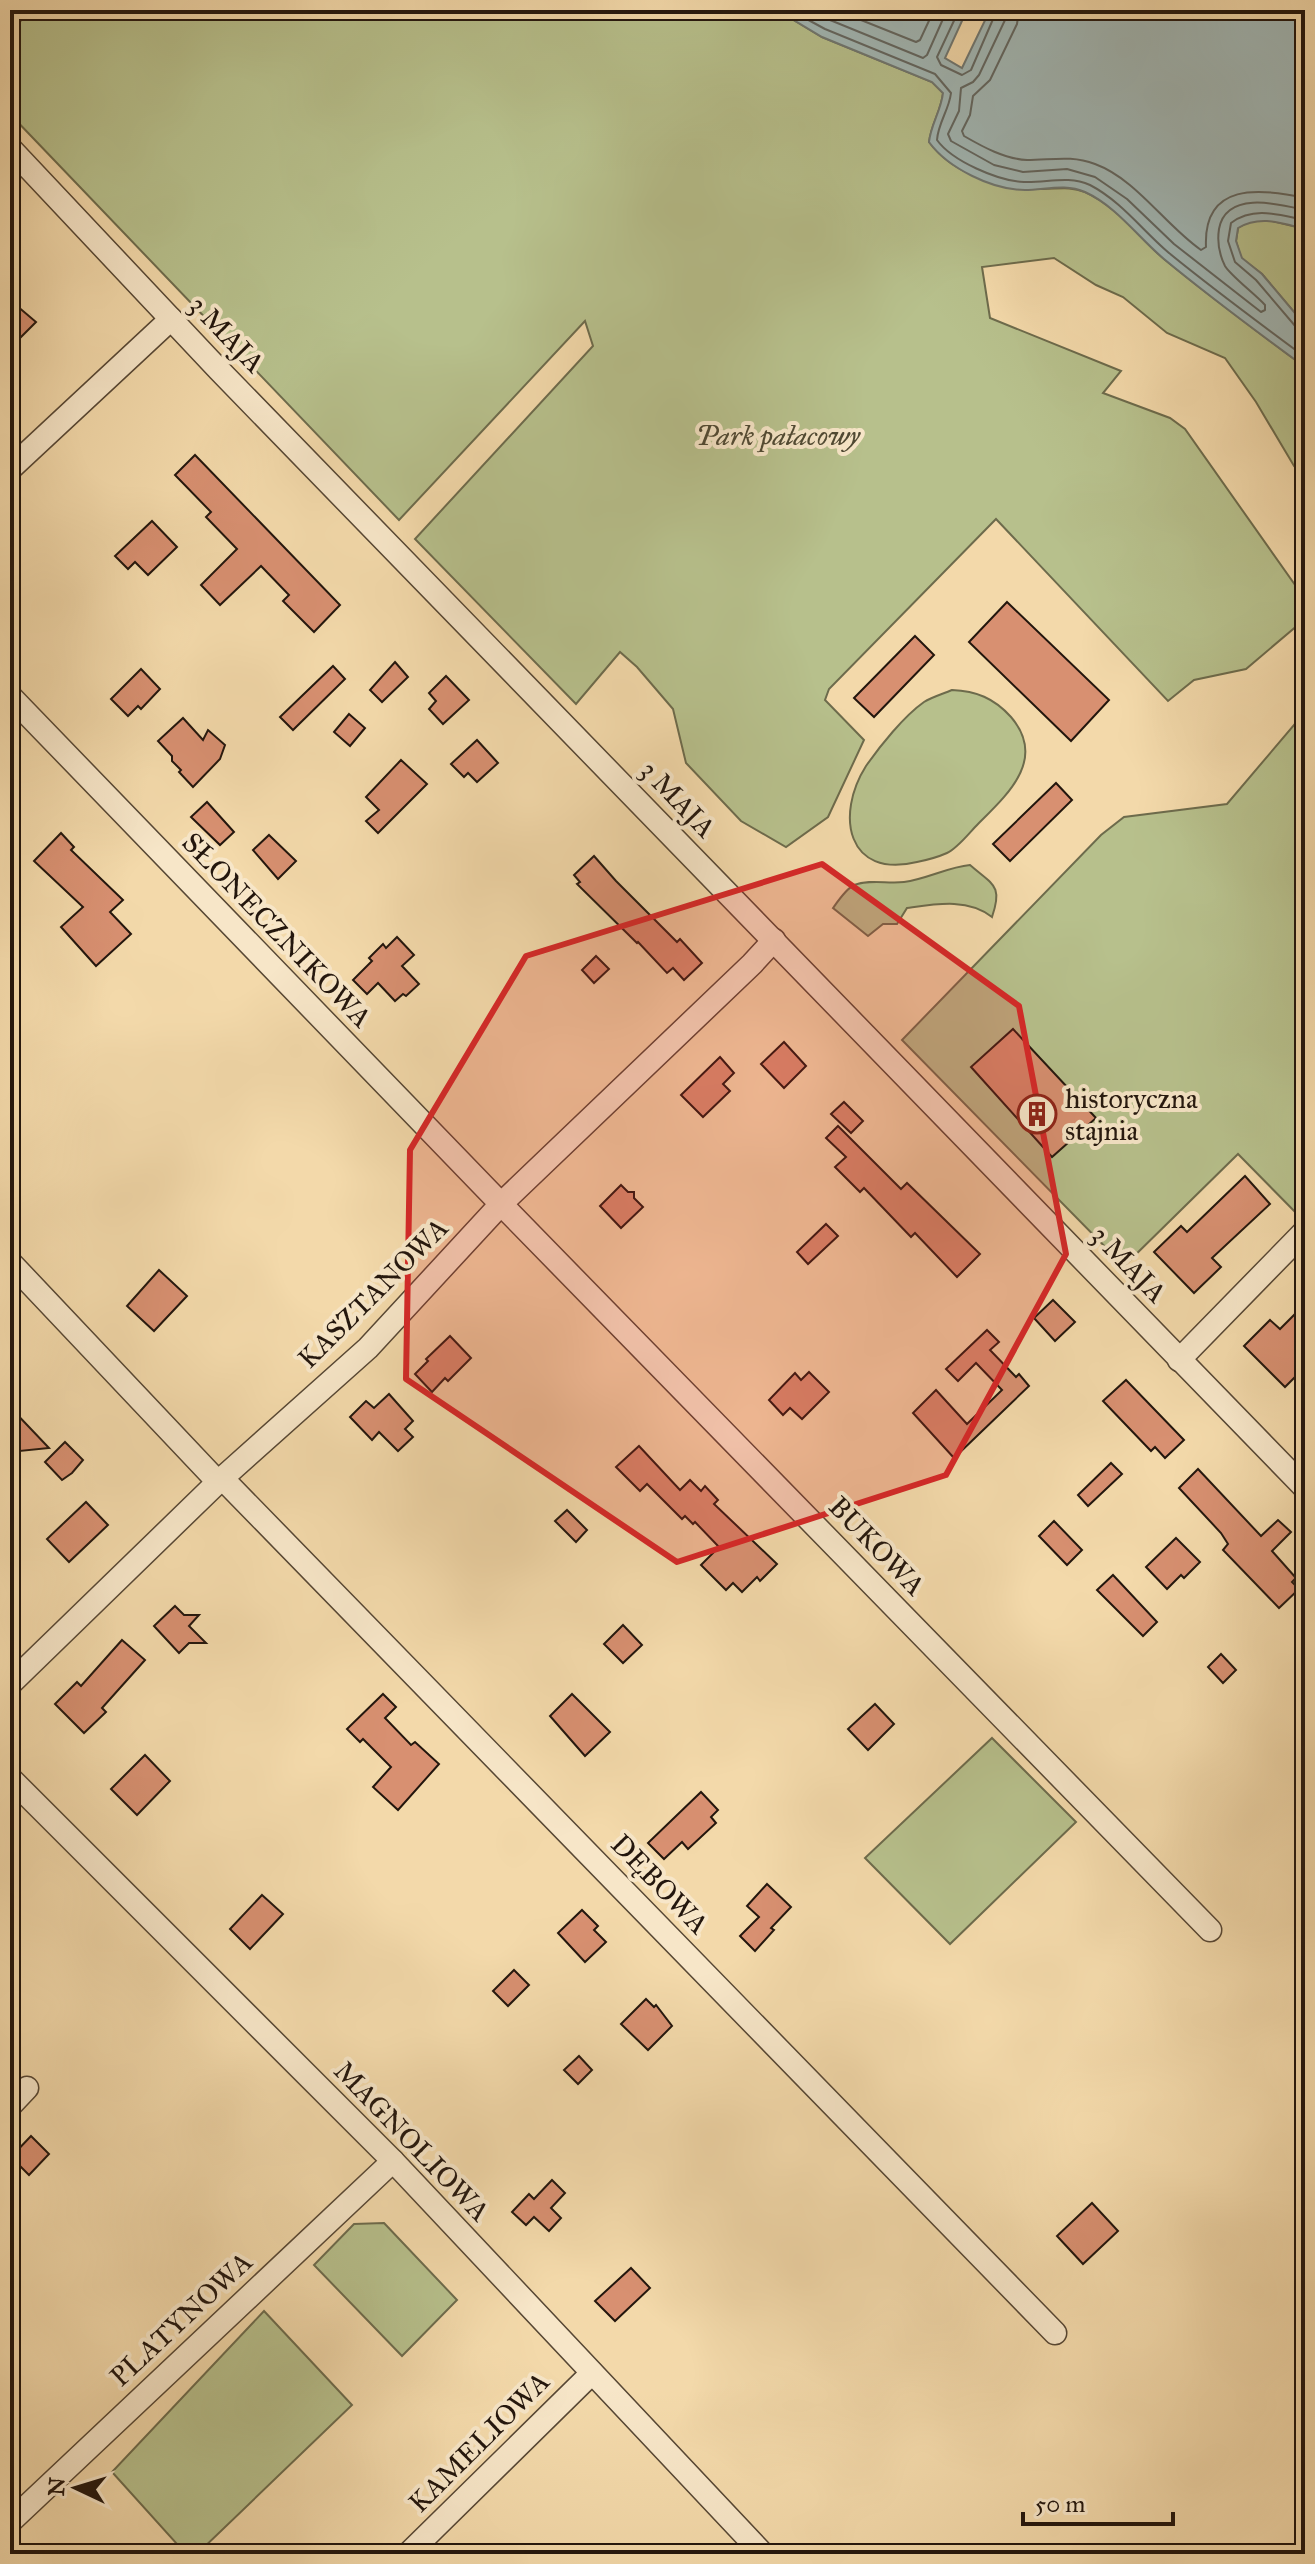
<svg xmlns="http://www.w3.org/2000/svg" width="1315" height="2564" font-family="'IM FELL Great Primer',serif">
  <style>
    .green { fill: #b7c08c; stroke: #6d6b4c; stroke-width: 2 }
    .water { fill: #a1b7b5; stroke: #6f7772; stroke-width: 2 }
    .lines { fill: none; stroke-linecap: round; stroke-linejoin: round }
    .shore { stroke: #626661; stroke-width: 2 }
    .building { fill: #d89071; stroke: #23160d; stroke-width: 2 }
    .minor-casing { stroke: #574734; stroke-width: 25 }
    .minor { stroke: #f7e6c8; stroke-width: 22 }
    .marked { fill: #d62828; fill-opacity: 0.2; stroke: #d62828; stroke-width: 6; stroke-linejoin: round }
    .labels { text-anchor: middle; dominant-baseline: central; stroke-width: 8; stroke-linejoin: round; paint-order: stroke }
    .street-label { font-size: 28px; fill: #23160d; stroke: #f7e6c8 }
    .park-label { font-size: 28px; font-style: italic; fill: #4f4933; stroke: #f7e6c8 }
    .poi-label { font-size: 28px; fill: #23160d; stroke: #f7e6c8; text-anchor: start }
  </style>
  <rect width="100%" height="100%" fill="#f3d9aa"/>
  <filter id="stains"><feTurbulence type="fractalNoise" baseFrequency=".0025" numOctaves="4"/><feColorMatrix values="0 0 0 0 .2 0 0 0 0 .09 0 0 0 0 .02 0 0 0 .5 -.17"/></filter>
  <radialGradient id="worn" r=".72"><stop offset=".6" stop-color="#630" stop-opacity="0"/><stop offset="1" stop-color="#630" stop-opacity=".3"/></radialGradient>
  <!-- green -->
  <g class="green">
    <path d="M28 10H777L822 37 932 82 943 93C941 111 931 124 929 142 954 176 1002 189 1043 189 1058 189 1070 186 1085 192 1117 206 1139 238 1164 259 1210 297 1258 332 1305 367V478L1294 466 1256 402 1225 358 1167 333 1123 297 1096 285 1054 258 982 267 990 318 1121 371 1103 393 1170 418 1185 429 1305 599V619L1246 669 1194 680 1168 701 996 519 829 689 825 700 864 740 828 817 786 847 741 821 686 763 673 709 637 667 620 652 576 704 415 539 593 346 585 321 399 520 10 114V37Z"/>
    <path d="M1268 220 1305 229V325L1262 274 1241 258 1236 241 1238 228 1250 221Z"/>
    <path d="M952 690C976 691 994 698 1011 717 1047 759 1008 794 978 824 969 833 958 848 947 853 938 857 927 860 917 862 847 879 835 815 866 766 880 746 904 716 924 702 932 697 943 694 952 690Z"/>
    <path d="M1305 712V1222L1238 1154 1124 1266 902 1040 1101 835 1124 817 1227 804Z"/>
    <path d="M970 865C993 885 1003 885 992 917 968 898 936 904 907 908L897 924H883L868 936 833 908C838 901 846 889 854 885 870 879 887 884 904 882 927 879 948 867 970 865Z"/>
    <path d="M992 1738 1076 1822 950 1944 865 1858Z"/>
    <path d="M384 2223 457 2300 402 2356 314 2265 354 2224Z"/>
    <path d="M264 2311 352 2405 197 2554H186L112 2472Z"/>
  </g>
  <!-- water -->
  <path class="water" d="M777 10H967L945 58 962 68 990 10H1305V229C1281 223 1260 215 1238 228L1236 241 1242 258 1262 274 1305 325V367C1257 332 1210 297 1164 259 1138 237 1116 206 1085 192 1065 183 1045 190 1025 190 992 190 948 168 929 142 931 124 941 111 943 93L932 82 822 37Z"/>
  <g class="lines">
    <!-- shore -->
    <g class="shore">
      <path d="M790 10 825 29 935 74 951 93C949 110 938 123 937 140 952 161 998 181 1024 182 1047 183 1068 175 1090 185 1121 201 1143 231 1169 253 1213 289 1259 323 1305 357"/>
      <path d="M811 10 830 20 923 58 927 55 947 10"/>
      <path d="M836 10 916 42 920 40 934 10"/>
      <path d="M959 10 937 57 941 65 962 75 971 70 997 10"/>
      <path d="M1007 10 1005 20 979 75 973 82 961 88 959 111 948 134 951 141 994 165 1023 172 1067 169 1095 177 1127 199 1174 244 1261 312 1265 310V305C1256 295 1230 275 1225 266 1219 254 1217 242 1219 229 1226 190 1279 204 1305 210"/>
      <path d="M1019 10 1017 24 990 80 973 96 970 115 962 131 964 136C983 147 1005 159 1027 160 1052 160 1071 155 1095 164 1136 179 1165 225 1201 250L1206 247C1203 182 1260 188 1305 198"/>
      <path d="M1305 220C1279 215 1254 206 1231 223L1228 241 1235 262 1256 280 1296 327 1305 330"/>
    </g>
  </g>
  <!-- building -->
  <g class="building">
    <path d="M10 300 36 322 10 348Z"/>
    <path d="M195 455 340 605 314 632 283 601 289 595 261 566 220 605 201 585 237 549 206 517 211 512 175 475Z"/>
    <path d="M152 521 177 547 148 575 135 562 128 569 115 556Z"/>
    <path d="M1007 602 1109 700 1071 741 969 642Z"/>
    <path d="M915 636 934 655 874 717 854 698Z"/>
    <path d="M395 662 408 677 382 702 370 690Z"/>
    <path d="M333 666 345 679 293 730 280 717Z"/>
    <path d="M141 669 160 689 141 709 138 706 128 716 111 699Z"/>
    <path d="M446 676 469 700 443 724 429 709 436 701 429 693Z"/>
    <path d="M349 714 365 728 350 746 334 732Z"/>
    <path d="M183 718 203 740 208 730 225 745 220 759 193 787 179 772 181 770 172 761V756L158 741Z"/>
    <path d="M477 740 498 763 477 782 468 773 464 777 451 764Z"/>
    <path d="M401 760 427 784 378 833 366 821 379 810 366 797Z"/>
    <path d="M1056 783 1072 800 1010 861 993 844Z"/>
    <path d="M207 802 234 832 220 845 191 817Z"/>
    <path d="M61 833 74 847 71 850 123 900 110 912 131 934 96 966 61 927 83 907 34 861Z"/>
    <path d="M269 835 296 861 278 879 253 850Z"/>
    <path d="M594 856 616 881 677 942 680 939 702 963 684 980 673 968 667 973 638 942 637 943 577 884 580 882 574 875Z"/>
    <path d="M397 937 414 955 402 966 419 984 406 996 403 994 395 1001 378 983 367 994 353 980 372 961 369 958 383 944 386 948Z"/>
    <path d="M596 956 609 969 594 983 582 970Z"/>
    <path d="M1013 1029 1096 1118 1052 1157 971 1067Z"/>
    <path d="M784 1042 806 1066 784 1088 761 1064Z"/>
    <path d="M720 1057 734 1073 723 1084 730 1091 703 1117 681 1095Z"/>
    <path d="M844 1102 863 1121 851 1133 831 1114Z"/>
    <path d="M838 1126 901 1189 907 1183 980 1254 957 1277 915 1233 911 1237 864 1188 860 1192 835 1167 846 1157 826 1138Z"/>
    <path d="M1245 1176 1270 1204 1212 1258 1221 1267 1194 1293 1154 1252 1181 1226 1187 1232Z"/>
    <path d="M621 1185 628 1192H634V1198L643 1207 621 1228 600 1206Z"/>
    <path d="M826 1224 838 1236 808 1264 797 1252Z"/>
    <path d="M159 1270 187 1296 154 1331 127 1306Z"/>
    <path d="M1053 1300 1075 1322 1055 1341 1034 1318Z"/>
    <path d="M1305 1304V1367L1285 1387 1244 1346 1270 1320 1280 1329Z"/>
    <path d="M987 1330 999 1342 990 1350 1016 1377 1019 1374 1029 1386 954 1458 913 1413 936 1390 967 1424 1002 1390 976 1363 958 1381 946 1369Z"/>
    <path d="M450 1336 471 1358 448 1381 445 1378 432 1392 415 1374 428 1361 426 1359Z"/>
    <path d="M809 1372 829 1392 802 1419 790 1408 783 1415 769 1400 795 1373 801 1380Z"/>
    <path d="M1126 1380 1184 1440 1165 1458 1155 1447 1151 1451 1103 1401Z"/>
    <path d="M389 1394 413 1421 405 1429 413 1437 398 1451 379 1432 372 1440 350 1417 366 1401 374 1408Z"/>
    <path d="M10 1407 49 1448 10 1452Z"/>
    <path d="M65 1442 83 1460 72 1473 62 1480 45 1462Z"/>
    <path d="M639 1446 680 1490 690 1480 701 1491 705 1486 718 1500 714 1504 777 1564 760 1581 757 1577 742 1592 733 1583 726 1590 701 1565 719 1547 695 1522 693 1524 685 1516 682 1519 647 1484 640 1491 616 1467Z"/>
    <path d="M1111 1463 1122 1474 1088 1506 1078 1495Z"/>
    <path d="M1198 1469 1261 1536 1278 1520 1291 1532 1272 1551 1296 1578 1292 1582 1299 1589 1279 1608 1223 1550 1228 1544 1221 1533 1179 1488Z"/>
    <path d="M86 1502 108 1525 69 1562 47 1539Z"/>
    <path d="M567 1510 587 1530 576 1542 555 1521Z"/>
    <path d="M1054 1521 1082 1550 1067 1565 1039 1536Z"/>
    <path d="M1176 1538 1200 1562 1184 1578 1181 1575 1167 1589 1146 1567Z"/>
    <path d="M1113 1575 1157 1622 1143 1636 1097 1590Z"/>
    <path d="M175 1606 184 1615H199L189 1626 206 1643H189L179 1653 154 1626Z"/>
    <path d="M623 1625 642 1645 623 1663 604 1644Z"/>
    <path d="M122 1640 145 1660 102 1708 106 1712 84 1733 55 1704 77 1682 81 1686Z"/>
    <path d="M1221 1654 1236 1670 1223 1683 1208 1667Z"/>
    <path d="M383 1694 396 1707 385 1718 411 1745 415 1742 439 1764 398 1810 373 1787 391 1767 363 1739 360 1742 347 1729Z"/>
    <path d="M572 1694 610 1732 585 1756 550 1716Z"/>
    <path d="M875 1704 894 1724 868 1750 848 1729Z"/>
    <path d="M145 1755 170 1781 137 1815 111 1789Z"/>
    <path d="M701 1792 718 1810 711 1817 716 1823 688 1849 682 1842 664 1859 648 1843Z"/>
    <path d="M767 1884 791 1907 771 1928 774 1930 755 1951 740 1936 759 1917 747 1906Z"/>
    <path d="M262 1895 283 1914 250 1949 230 1929Z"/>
    <path d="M582 1910 598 1926 594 1930 606 1942 585 1962 558 1933Z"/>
    <path d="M514 1970 529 1985 508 2006 493 1991Z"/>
    <path d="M646 1999 654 2007 656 2005 672 2026 648 2050 621 2024Z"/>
    <path d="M579 2056 592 2070 578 2084 564 2070Z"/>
    <path d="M31 2136 49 2154 29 2175 11 2157Z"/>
    <path d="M552 2180 565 2193 551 2208 561 2218 549 2231 534 2217 526 2225 512 2212 529 2194 534 2199Z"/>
    <path d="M1092 2203 1118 2231 1083 2264 1057 2236Z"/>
    <path d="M631 2268 650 2288 615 2321 595 2301Z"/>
  </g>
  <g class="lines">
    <!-- minor casing -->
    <g class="minor-casing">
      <g id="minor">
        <path d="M10 148 219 370 1305 1488"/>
        <path d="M10 469 171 319"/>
        <path d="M10 696 501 1204 1210 1930"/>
        <path d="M10 1262 218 1482"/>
        <path d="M1179 1360 1305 1231"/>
        <path d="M222 1478 1055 2333"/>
        <path d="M10 1684 218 1482 368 1348 501 1204 752 964 774 940"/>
        <path d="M10 1778 393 2161 763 2554"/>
        <path d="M10 2106 27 2088"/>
        <path d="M10 2522 393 2161"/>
        <path d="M408 2554 592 2373"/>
      </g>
    </g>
    <!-- minor -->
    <use href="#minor" class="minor"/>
  </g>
  <!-- marked area -->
  <path class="marked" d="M822 864 1019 1006 1066 1254 946 1475 677 1562 406 1379 410 1150 526 956Z"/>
  <!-- icons -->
  <defs>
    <g id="building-ring" transform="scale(2)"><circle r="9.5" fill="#f7e6c8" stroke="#8f2418" stroke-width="1.5"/><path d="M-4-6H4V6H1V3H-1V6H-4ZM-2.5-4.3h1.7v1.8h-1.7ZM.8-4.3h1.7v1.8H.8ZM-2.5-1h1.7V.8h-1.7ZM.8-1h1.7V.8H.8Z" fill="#8f2418"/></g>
  </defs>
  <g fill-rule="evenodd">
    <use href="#building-ring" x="1037" y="1114"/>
  </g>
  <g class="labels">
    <!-- street labels -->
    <g class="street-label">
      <text transform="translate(227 334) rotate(46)">3 MAJA</text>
      <text transform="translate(678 799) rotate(46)">3 MAJA</text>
      <text transform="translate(277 930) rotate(46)">SŁONECZNIKOWA</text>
      <text transform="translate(1129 1264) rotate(46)">3 MAJA</text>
      <text transform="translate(373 1293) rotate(-45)">KASZTANOWA</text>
      <text transform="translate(877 1546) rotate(46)">BUKOWA</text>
      <text transform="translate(660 1884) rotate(46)">DĘBOWA</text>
      <text transform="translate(412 2141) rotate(46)">MAGNOLIOWA</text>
      <text transform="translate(181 2319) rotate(-43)">PLATYNOWA</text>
      <text transform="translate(479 2442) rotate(-45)">KAMELIOWA</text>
    </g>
    <!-- park labels -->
    <g class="park-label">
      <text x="778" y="435">Park pałacowy</text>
    </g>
    <!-- poi labels -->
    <g class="poi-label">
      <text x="1065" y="1098">historyczna<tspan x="1065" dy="32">stajnia</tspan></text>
    </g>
  </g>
  <!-- margin -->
  <rect width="1315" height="2564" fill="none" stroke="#f3d9aa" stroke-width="40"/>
  <rect x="12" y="12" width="1291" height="2540" fill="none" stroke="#23160d" stroke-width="4"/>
  <rect x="20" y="20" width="1275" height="2524" fill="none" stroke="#23160d" stroke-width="2"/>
  <!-- north arrow -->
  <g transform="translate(76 2488) rotate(274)" stroke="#f7e6c8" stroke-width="6" paint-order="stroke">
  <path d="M0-6L14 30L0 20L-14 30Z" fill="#23160d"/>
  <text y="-12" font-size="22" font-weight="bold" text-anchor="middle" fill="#23160d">N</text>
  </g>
  <!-- scale -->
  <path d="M1023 2512v12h150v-12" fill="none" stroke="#23160d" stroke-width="4"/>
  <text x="1035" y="2512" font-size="24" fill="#23160d" stroke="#f7e6c8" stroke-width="6" paint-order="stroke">50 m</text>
  <rect width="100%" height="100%" filter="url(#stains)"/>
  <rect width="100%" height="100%" fill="url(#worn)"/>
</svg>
